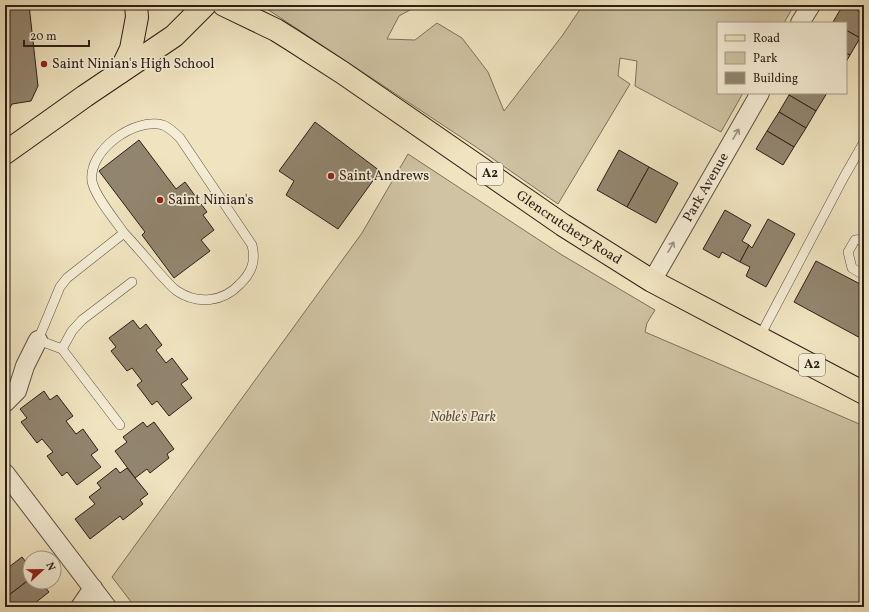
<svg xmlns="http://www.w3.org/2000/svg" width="869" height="612" font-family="Vollkorn,serif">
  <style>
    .green { fill: #cfc3a3; stroke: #7e715d }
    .building { fill: #92856f; stroke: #2c1f17 }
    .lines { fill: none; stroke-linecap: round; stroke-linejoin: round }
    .service-casing { stroke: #5d5041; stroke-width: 10 }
    .minor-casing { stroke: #5d5041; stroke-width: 20 }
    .primary-casing { stroke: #2c1f17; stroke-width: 24 }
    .trunk-casing { stroke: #2c1f17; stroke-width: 24 }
    .service { stroke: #f5edd6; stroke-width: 9 }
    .minor { stroke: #f5edd6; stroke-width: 18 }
    .primary { stroke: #f0e4c0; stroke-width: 22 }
    .trunk { stroke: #f0e4c0; stroke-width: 22 }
    .oneway { stroke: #9b9080 }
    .poi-dot { fill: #8f2418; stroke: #f5edd6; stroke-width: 1.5 }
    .labels { text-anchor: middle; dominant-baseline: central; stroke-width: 3.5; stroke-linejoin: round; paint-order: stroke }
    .shield { fill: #f5edd6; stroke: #685d50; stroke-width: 1 }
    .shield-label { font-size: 13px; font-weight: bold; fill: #2c1f17 }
    .poi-label { font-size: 14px; fill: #2c1f17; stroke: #f5edd6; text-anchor: start }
    .street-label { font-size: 14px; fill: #2c1f17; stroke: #f5edd6 }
    .park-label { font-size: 14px; font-style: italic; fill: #5d5041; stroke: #f5edd6 }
  </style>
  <rect width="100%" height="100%" fill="#f0e4c0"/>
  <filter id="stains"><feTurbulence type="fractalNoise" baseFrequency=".005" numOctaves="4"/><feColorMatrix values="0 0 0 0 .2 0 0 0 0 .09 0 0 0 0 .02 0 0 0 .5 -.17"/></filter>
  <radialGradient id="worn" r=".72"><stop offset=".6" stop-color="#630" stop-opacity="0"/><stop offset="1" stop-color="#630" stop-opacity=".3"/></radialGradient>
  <!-- green -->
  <g class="green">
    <path d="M261 5H419L399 16 387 39 415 40 437 23 462 38 488 72 504 111 562 36 583 5H794L784 23H718V93H743L721 132 635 86 637 61 620 58 618 76 630 84 558 204 476 147Z"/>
    <path d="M408 154 562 255 655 310 647 323 645 332 864 426V607H135L112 577 362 233Z"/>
  </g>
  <!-- building -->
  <g class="building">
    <path d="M5 5H29L38 86 31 101 12 104 5 117Z"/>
    <path d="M843 5H849L864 14V31L860 38 846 30V23L833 22Z"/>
    <path d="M846 30 860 38 850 55 846 53Z"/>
    <path d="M846 53 850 55 846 62Z"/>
    <path d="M790 93H827L816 111 789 95Z"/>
    <path d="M789 95 816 111 806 128 779 112Z"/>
    <path d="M779 112 806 128 794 147 767 131Z"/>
    <path d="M315 122 380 171 338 229 286 195 294 181 279 171Z"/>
    <path d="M767 131 794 147 783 165 756 149Z"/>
    <path d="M139 140 176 189 185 182 207 212 203 215 214 230 201 240 210 251 174 278 142 235 145 232 99 171Z"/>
    <path d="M619 150 649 167 627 207 597 190Z"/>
    <path d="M649 167 678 183 656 223 627 207Z"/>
    <path d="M725 210 751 225 742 241 749 245 740 262 722 252 719 258 703 249Z"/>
    <path d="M768 219 795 234 766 287 746 276 750 267 740 262 749 245 752 248Z"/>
    <path d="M816 261 864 286V340L794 302Z"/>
    <path d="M133 320 140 329 146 324 162 345 156 350 166 363 172 358 188 379 181 384 192 398 169 416 157 401 152 405 137 385 142 381 132 368 127 371 111 351 116 347 109 338Z"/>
    <path d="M44 391 50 400 57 395 73 416 66 421 76 434 83 429 98 450 91 455 101 467 77 485 67 472 62 476 47 456 53 452 42 439 37 443 21 422 27 418 20 409Z"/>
    <path d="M143 422 147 427 154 422 174 449 167 454 169 458 150 473 147 469 135 478 115 451 127 442 123 437Z"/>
    <path d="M116 468 120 473 127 468 148 494 140 500 143 504 123 520 120 516 90 539 75 519 95 504 89 497 101 488 97 483Z"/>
    <path d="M5 534 10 540 5 544Z"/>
    <path d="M22 557 30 567V579L5 598V570Z"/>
    <path d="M30 579V582H41L49 592 30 607H21L18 603 12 607H5V598Z"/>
  </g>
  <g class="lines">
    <!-- service casing -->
    <g class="service-casing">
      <g id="service">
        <path d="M864 239 855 240 848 252 852 268 864 275"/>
        <path d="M759 338 844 177 864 142"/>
        <path d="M62 349 72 331 82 320 132 282"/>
        <path d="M120 425 62 349 38 340 60 287 67 278 124 233C136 246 148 260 160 274 165 279 171 287 177 291 198 305 223 302 240 284 252 272 256 261 252 245L180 138C175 133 170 128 163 125 135 117 88 150 92 181 94 195 115 220 124 233"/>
      </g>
    </g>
    <!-- minor casing -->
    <g class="minor-casing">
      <g id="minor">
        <path d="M800 23 811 5"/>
        <path id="s1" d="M652 281 760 93"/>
        <path d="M5 403 17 391 25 366 38 340"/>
        <path d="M5 473 107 607"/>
        <path d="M80 607 93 588"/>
      </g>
    </g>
    <!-- primary casing -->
    <g class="primary-casing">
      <g id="primary">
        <path d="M120 72 131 49 137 17 136 5"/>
        <path d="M5 153 85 96 174 36 205 5"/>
      </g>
    </g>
    <!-- trunk casing -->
    <g class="trunk-casing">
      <g id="trunk">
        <path id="s2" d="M224 5 276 30 292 40 343 73 563 225 652 281 864 393"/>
      </g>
    </g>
    <!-- service -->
    <use href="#service" class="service"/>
    <!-- minor -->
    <use href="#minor" class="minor"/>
    <!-- primary -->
    <use href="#primary" class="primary"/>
    <!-- trunk -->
    <use href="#trunk" class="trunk"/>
  </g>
  <!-- one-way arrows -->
  <defs><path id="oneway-shaft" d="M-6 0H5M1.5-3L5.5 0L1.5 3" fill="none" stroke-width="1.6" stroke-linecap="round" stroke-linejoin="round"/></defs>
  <g class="oneway">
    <use href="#oneway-shaft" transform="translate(736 134) rotate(-60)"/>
    <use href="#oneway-shaft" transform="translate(671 247) rotate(-60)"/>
  </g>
  <!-- markers -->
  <g class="poi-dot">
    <circle cx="44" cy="64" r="4"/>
    <circle cx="331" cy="176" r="4"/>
    <circle cx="160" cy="200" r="4"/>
  </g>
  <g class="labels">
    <!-- shield labels -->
    <g class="shield">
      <rect x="477" y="163" width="26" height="22" rx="3"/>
      <rect x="799" y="354" width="26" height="22" rx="3"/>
    </g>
    <g class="shield-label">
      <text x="490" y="174">A2</text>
      <text x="812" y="365">A2</text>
    </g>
    <!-- poi labels -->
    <g class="poi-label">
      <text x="52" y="64">Saint Ninian's High School</text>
      <text x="339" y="176">Saint Andrews</text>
      <text x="168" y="200">Saint Ninian's</text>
    </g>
    <!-- street labels -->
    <g class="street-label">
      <text stroke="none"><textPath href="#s1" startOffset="108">Park Avenue</textPath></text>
      <text stroke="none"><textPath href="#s2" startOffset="411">Glencrutchery Road</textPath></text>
    </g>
    <!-- park labels -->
    <g class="park-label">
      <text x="463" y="417">Noble's Park</text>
    </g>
  </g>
  <!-- margin -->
  <rect width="869" height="612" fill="none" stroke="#f0e4c0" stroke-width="20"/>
  <rect x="6" y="6" width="857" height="600" fill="none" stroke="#2c1f17" stroke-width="2"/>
  <rect x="10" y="10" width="849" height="592" fill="none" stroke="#2c1f17"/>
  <!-- legend -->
  <rect x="717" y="22" width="130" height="72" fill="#f5edd6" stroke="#a59b8a"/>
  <rect x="725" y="35" width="20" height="6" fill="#f0e4c0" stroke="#a59b8a"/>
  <text x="753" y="42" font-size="12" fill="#2c1f17">Road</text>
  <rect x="725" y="52" width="20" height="12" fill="#cfc3a3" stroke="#a59b8a"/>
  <text x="753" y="62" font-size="12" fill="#2c1f17">Park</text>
  <rect x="725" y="72" width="20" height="12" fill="#92856f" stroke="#a59b8a"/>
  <text x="753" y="82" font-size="12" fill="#2c1f17">Building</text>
  <!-- north arrow -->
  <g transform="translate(42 570) rotate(68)"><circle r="19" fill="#f5edd6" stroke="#a59b8a"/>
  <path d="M0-3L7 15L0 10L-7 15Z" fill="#8f2418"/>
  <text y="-6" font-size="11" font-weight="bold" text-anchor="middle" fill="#2c1f17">N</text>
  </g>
  <!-- scale -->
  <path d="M24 40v6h65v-6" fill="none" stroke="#2c1f17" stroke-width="2"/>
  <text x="30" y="40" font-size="12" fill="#2c1f17" stroke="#f5edd6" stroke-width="3" paint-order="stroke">20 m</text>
  <rect width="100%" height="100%" filter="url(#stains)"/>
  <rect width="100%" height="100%" fill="url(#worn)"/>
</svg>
